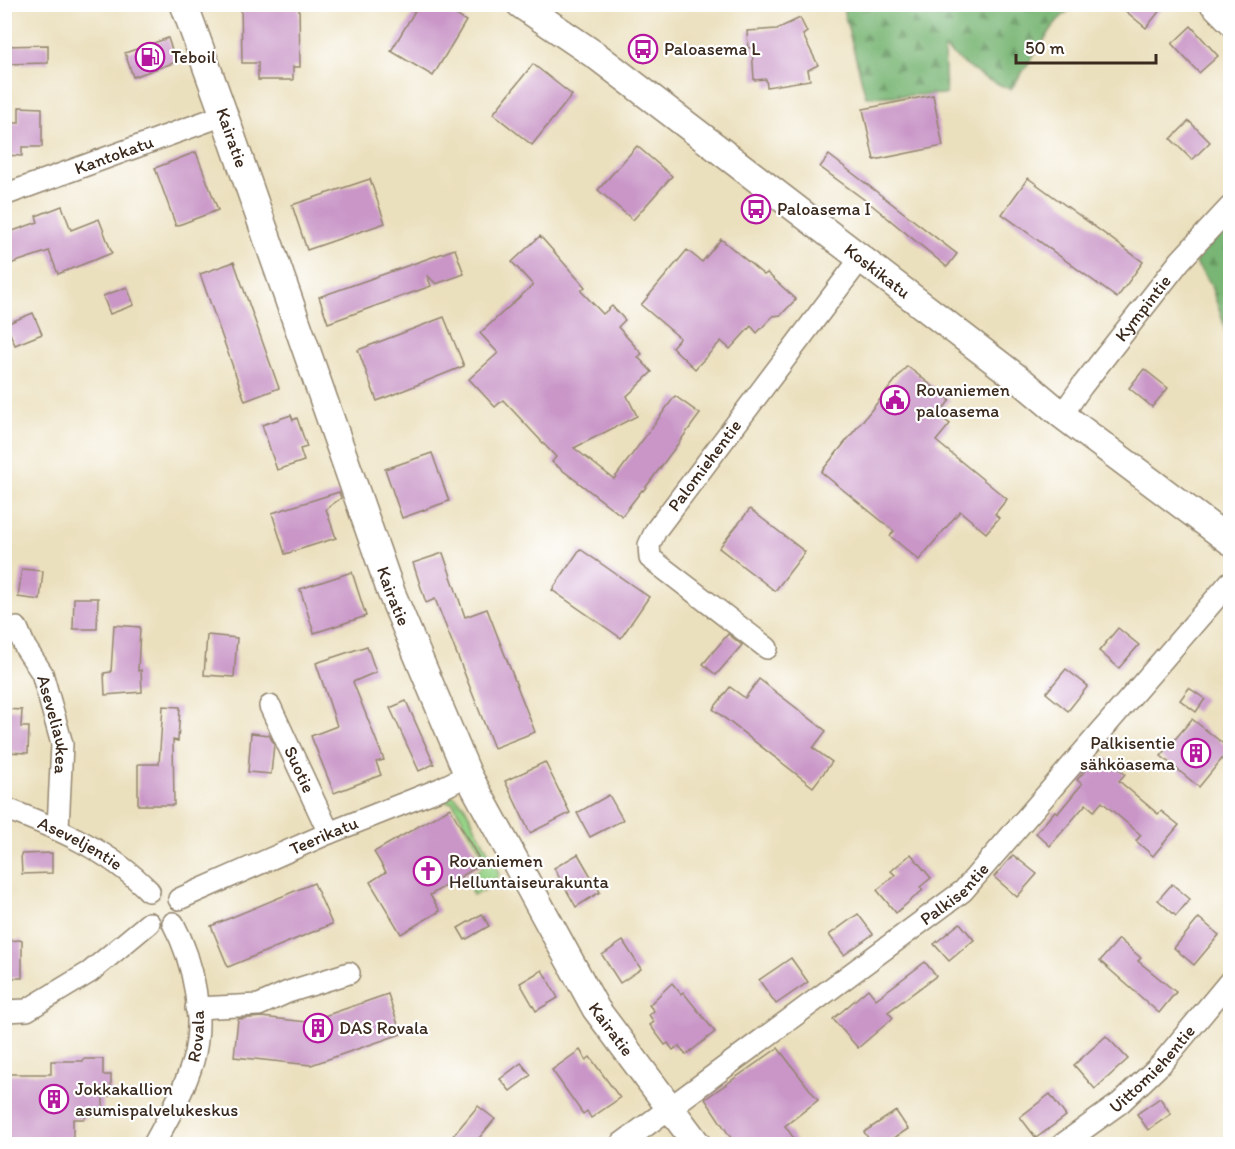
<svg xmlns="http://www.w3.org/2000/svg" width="1235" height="1149" font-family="Itim,sans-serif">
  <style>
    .grass { fill: url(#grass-tufts); stroke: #697f54; stroke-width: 1.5 }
    .forest { fill: url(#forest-firs); stroke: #5a704a; stroke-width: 1.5 }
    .building { fill: #c996c7 }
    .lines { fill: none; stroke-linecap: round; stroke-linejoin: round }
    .minor-casing { stroke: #93856e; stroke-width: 24 }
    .major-casing { stroke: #93856e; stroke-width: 30 }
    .minor { stroke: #fff; stroke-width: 21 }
    .major { stroke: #fff; stroke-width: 27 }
    .labels { text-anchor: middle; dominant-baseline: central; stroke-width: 4.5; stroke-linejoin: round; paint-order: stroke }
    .poi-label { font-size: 18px; fill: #3b2a1e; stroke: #fff; text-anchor: start }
    .street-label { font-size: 18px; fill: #3b2a1e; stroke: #fff }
  </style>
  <defs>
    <pattern id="grass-tufts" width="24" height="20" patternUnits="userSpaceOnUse" patternTransform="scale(1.5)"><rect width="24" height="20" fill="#97d489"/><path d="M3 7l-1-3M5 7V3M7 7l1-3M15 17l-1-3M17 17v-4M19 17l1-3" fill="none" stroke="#83b676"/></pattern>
    <pattern id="forest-firs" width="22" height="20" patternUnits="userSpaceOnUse" patternTransform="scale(1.5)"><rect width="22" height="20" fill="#79b675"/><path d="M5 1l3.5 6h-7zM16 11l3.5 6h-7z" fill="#64945f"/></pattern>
  </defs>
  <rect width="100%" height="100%" fill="#fff"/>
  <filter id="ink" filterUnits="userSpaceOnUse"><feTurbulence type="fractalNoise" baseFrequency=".0167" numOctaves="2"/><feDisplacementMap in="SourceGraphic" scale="12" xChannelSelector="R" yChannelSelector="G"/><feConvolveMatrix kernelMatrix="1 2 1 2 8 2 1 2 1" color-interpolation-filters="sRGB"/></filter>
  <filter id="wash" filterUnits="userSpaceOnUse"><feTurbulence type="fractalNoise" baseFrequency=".008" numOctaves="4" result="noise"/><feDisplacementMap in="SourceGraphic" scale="24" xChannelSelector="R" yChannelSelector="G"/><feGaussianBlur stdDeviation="1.35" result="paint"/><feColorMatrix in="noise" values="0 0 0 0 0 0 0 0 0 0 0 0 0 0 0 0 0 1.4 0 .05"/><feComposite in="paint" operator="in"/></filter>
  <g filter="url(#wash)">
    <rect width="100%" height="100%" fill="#ebe0be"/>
    <!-- grass -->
    <path class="grass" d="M441 796H454L464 805 497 869 499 875C493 883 483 892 473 895L468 884 472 877 487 861 453 803 443 801Z"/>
    <!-- forest -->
    <g class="forest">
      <path d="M842 5V4L1075 5 1057 21 1011 89C980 79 968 67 944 48L946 94 866 97Z"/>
      <path d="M1230 222V357L1224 324 1210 283 1195 262Z"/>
    </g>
    <g id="blocks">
      <!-- building -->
      <g class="building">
        <path d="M241 4H299L300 67H293V80H258V63H242Z"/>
        <path d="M419 4H438L466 21 433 76 391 51Z"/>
        <path d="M1117 4H1165L1146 28Z"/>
        <path d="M800 18 807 32 803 35 818 65 808 70 810 80 767 87 766 79 754 80 752 48H748L747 31 777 29Z"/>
        <path d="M1191 26 1218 56 1199 73 1172 44Z"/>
        <path d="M168 38 176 62 133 77 125 53Z"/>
        <path d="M48 45V63L4 64V46Z"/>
        <path d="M533 64 572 95 532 145 493 114Z"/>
        <path d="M933 95 943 146 874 160 863 109Z"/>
        <path d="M19 107 42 108V147H22V156L4 155V123H19Z"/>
        <path d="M1189 121 1210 142 1192 160 1171 139Z"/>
        <path d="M637 146 672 176 633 220 598 190Z"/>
        <path d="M196 152 218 210 176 226 155 168Z"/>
        <path d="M829 155 957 254 947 267 873 206 820 167Z"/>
        <path d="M1028 178 1143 262 1117 298 1002 214Z"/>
        <path d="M370 179 385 223 307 250 292 205Z"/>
        <path d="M62 206 71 230 99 219 112 253 58 274 49 251 4 266V234L38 222 36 216Z"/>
        <path d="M540 236 585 287 581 291 603 314 612 306 625 320 618 327 642 354 638 357 652 372 627 396 637 416 574 448 614 479 675 396 700 414 643 491 642 490 622 516 552 462 556 457 503 400 495 407 469 379 498 353 480 333 533 285 512 262Z"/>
        <path d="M721 239 764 275 767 273 796 299 781 315 773 316 757 333 751 326 730 349 721 341 695 369 672 347 680 338 641 305 687 250 702 262Z"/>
        <path d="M455 249 464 274 436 284 427 275 431 286 328 323 319 297Z"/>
        <path d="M234 262 279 388 245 401 200 274Z"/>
        <path d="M127 287 134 305 110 314 103 296Z"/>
        <path d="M33 313 42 334 15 345 6 324Z"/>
        <path d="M444 317 464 366 377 401 358 350Z"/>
        <path d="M907 366 950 400 938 415 950 424 936 441 1007 499 995 514 999 518 986 533 960 511 919 560 890 536 894 531 821 472Z"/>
        <path d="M1144 369 1168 388 1152 407 1129 388Z"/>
        <path d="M291 415 293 420 297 418 307 447 300 449 304 461 277 470 262 425Z"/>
        <path d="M432 453 449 501 402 518 385 469Z"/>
        <path d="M339 492 341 498 326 509 336 538 285 554 272 513Z"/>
        <path d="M750 509 805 552 775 591 719 548Z"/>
        <path d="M580 549 649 597 621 638 552 590Z"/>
        <path d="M443 553 465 617 487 609 535 732 494 748 435 599 426 603 413 563Z"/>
        <path d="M22 569 43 571 40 600 18 597Z"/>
        <path d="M352 572 366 616 314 633 300 589Z"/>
        <path d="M74 598H98L97 629H73Z"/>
        <path d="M114 625 140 627 138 671 141 670 142 692 105 695 104 673 111 672Z"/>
        <path d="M1118 628 1139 645 1119 668 1099 651Z"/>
        <path d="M728 634 742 645 716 675 703 664Z"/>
        <path d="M207 635 237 638 234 677 204 675Z"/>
        <path d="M367 646 376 672 353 682 384 760 376 762 381 775 334 793 311 736 337 726 316 663Z"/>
        <path d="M1066 669 1088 686 1068 711 1046 693Z"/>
        <path d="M759 679 826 731 813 748 832 762 813 787 713 709 730 687 745 698Z"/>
        <path d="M1189 688 1205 699 1196 712 1180 700Z"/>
        <path d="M406 701 434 764 419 771 390 708Z"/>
        <path d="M163 706 180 707 178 741 173 740 174 805H138V764H159Z"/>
        <path d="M4 709 22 710 21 727H29L28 753 4 752Z"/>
        <path d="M1192 719 1230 749 1199 787 1161 756Z"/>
        <path d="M251 733 269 735 274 744 271 774 248 772Z"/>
        <path d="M1105 757 1125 774 1119 781 1158 814 1161 811 1179 825 1153 856 1136 841 1141 835 1102 802 1094 811 1086 804 1050 846 1036 833 1055 811 1058 813 1082 784 1077 780 1094 760 1099 764Z"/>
        <path d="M545 762 570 813 530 833 505 781Z"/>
        <path d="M609 795 623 820 590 837 577 813Z"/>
        <path d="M450 808 482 864 430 895 440 911 401 934 370 882 386 872 374 852Z"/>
        <path d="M52 853V873L22 874 21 854Z"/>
        <path d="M578 854 600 892 576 907 554 868Z"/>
        <path d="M911 854 931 878 920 887 923 890 896 913 877 890 895 875 891 871Z"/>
        <path d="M1013 855 1037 874 1017 897 994 877Z"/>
        <path d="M314 883 332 924 228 967 211 926Z"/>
        <path d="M1172 884 1190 899 1176 916 1158 900Z"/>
        <path d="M482 914 489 926 465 940 458 928Z"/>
        <path d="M858 914 873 934 844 955 829 935Z"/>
        <path d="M1199 918 1219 935 1194 965 1174 948Z"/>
        <path d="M960 923 974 940 949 961 934 944Z"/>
        <path d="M1119 939 1141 958 1138 961 1176 992 1159 1013 1100 961Z"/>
        <path d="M22 940V978H4V941Z"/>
        <path d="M623 941 641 969 620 983 602 955Z"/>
        <path d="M791 958 808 982 776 1004 759 980Z"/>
        <path d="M925 962 936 976 888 1012 893 1018 858 1048 833 1019 868 989 876 999Z"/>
        <path d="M542 970 558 998 536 1011 520 983Z"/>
        <path d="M672 983 681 994 683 992 715 1032 686 1055 679 1046 673 1050 668 1043 665 1045 650 1025 654 1022 649 1015 654 1011 649 1005Z"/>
        <path d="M388 994 401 1034 311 1065 234 1057 238 1019 262 1017 307 1022Z"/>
        <path d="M1106 1036 1128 1059 1095 1089 1074 1065Z"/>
        <path d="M778 1048 818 1100 785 1126 798 1144H735L705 1099Z"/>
        <path d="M580 1050 586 1060 590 1057 620 1098 591 1118 587 1111 583 1114 552 1070Z"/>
        <path d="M83 1059H103V1075H111V1096H103V1115H85V1119H73V1144H4V1074H51V1061H83Z"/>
        <path d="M521 1063 531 1075 510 1091 500 1079Z"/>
        <path d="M1050 1094 1066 1116 1036 1138 1020 1117Z"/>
        <path d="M1160 1098 1171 1114 1148 1130 1137 1114Z"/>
        <path d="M478 1106 495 1119 474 1144H446Z"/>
        <path d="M896 1111 908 1129 885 1144H872L864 1132Z"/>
      </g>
    </g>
  </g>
  <g filter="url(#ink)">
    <use href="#blocks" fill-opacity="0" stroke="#93856e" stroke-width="1.5"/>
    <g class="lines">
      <!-- minor casing -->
      <g class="minor-casing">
        <g id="minor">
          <path d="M1210 4 1230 24"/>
          <path id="s1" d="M4 195 224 115"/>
          <path id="s2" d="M1062 415 1082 386 1180 261 1230 207"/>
          <path id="s3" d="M17 628 25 647 42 673 62 744 58 828"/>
          <path id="s4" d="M767 648 650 558 649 545 656 530 861 258"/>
          <path id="s5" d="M270 706 329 833"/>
          <path id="s6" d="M4 808C57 828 109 850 149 891"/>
          <path id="s7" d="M179 899 329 833 440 789 468 775"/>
          <path d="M196 1008 259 1005 288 992 349 973"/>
          <path d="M4 1011 27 1010 90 972 149 923"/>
          <path id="s8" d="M154 1144C168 1118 184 1091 193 1061 205 1018 194 962 173 923"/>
          <path id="s9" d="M621 1144 963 891 1230 582"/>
          <path id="s10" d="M1063 1144 1120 1103 1161 1064 1230 981"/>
        </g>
      </g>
      <!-- major casing -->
      <g class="major-casing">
        <g id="major">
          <path id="s11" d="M184 4 224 115 391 592 468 775 596 1009 697 1144"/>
          <path id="s12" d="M520 4 598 57 1025 384 1062 415 1230 541"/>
        </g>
      </g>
      <!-- minor -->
      <use href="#minor" class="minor"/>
      <!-- major -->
      <use href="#major" class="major"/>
    </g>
  </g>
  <!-- icons -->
  <defs>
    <g id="bus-ring" transform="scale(1.5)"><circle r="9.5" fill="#fff" stroke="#b5179e" stroke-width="1.5"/><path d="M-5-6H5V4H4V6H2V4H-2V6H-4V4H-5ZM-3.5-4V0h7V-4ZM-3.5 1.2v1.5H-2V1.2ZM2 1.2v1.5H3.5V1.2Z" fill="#b5179e"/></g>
    <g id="fuel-ring" transform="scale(1.5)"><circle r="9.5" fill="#fff" stroke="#b5179e" stroke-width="1.5"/><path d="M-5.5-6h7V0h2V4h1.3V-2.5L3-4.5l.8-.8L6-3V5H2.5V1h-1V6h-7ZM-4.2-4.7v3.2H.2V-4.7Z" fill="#b5179e"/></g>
    <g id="civic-ring" transform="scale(1.5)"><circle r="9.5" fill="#fff" stroke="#b5179e" stroke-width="1.5"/><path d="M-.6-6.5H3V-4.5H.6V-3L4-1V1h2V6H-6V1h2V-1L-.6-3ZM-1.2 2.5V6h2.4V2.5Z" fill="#b5179e"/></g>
    <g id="building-ring" transform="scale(1.5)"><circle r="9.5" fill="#fff" stroke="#b5179e" stroke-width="1.5"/><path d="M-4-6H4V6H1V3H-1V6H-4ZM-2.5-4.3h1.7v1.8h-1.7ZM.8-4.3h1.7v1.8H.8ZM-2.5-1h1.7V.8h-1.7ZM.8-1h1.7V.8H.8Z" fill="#b5179e"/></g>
    <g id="church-ring" transform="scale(1.5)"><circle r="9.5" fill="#fff" stroke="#b5179e" stroke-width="1.5"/><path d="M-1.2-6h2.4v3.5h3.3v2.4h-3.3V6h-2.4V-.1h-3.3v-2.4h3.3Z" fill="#b5179e"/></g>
  </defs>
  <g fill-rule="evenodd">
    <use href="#bus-ring" x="643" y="49"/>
    <use href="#fuel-ring" x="150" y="57"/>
    <use href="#bus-ring" x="756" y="209"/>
    <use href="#civic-ring" x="895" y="400"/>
    <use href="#building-ring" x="1196" y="753"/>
    <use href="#church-ring" x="428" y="871"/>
    <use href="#building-ring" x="318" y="1028"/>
    <use href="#building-ring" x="54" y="1099"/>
  </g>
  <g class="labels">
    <!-- poi labels -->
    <g class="poi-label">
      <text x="664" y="49">Paloasema L</text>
      <text x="171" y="57">Teboil</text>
      <text x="777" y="209">Paloasema I</text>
      <text x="916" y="390">Rovaniemen<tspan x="916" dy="21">paloasema</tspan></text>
      <text x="1175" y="743" text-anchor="end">Palkisentie<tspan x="1175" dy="21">sähköasema</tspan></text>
      <text x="449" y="861">Rovaniemen<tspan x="449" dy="21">Helluntaiseurakunta</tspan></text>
      <text x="339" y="1028">DAS Rovala</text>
      <text x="75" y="1089">Jokkakallion<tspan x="75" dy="21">asumispalvelukeskus</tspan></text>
    </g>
    <!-- street labels -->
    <g class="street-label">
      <text stroke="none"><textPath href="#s11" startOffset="142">Kairatie</textPath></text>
      <text stroke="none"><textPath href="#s1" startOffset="117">Kantokatu</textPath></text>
      <text stroke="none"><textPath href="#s12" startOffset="446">Koskikatu</textPath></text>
      <text stroke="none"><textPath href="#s2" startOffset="134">Kympintie</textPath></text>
      <text stroke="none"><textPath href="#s4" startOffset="258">Palomiehentie</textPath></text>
      <text stroke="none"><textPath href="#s11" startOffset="628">Kairatie</textPath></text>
      <text stroke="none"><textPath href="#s3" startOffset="105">Aseveliaukea</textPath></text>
      <text stroke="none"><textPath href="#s5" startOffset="70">Suotie</textPath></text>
      <text stroke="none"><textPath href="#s7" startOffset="158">Teerikatu</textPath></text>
      <text stroke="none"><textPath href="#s6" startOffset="84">Aseveljentie</textPath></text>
      <text stroke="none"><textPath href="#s9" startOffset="417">Palkisentie</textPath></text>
      <text stroke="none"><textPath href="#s11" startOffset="1114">Kairatie</textPath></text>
      <text stroke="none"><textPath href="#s8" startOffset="117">Rovala</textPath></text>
      <text stroke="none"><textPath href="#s10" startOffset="117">Uittomiehentie</textPath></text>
    </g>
  </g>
  <!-- margin -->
  <rect width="1235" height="1149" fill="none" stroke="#fff" stroke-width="24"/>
  <!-- scale -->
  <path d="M1016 54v9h140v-9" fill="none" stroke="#3b2a1e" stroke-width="3"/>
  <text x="1025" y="54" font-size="18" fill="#3b2a1e" stroke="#ffffff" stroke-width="4.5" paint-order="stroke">50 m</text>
</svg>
